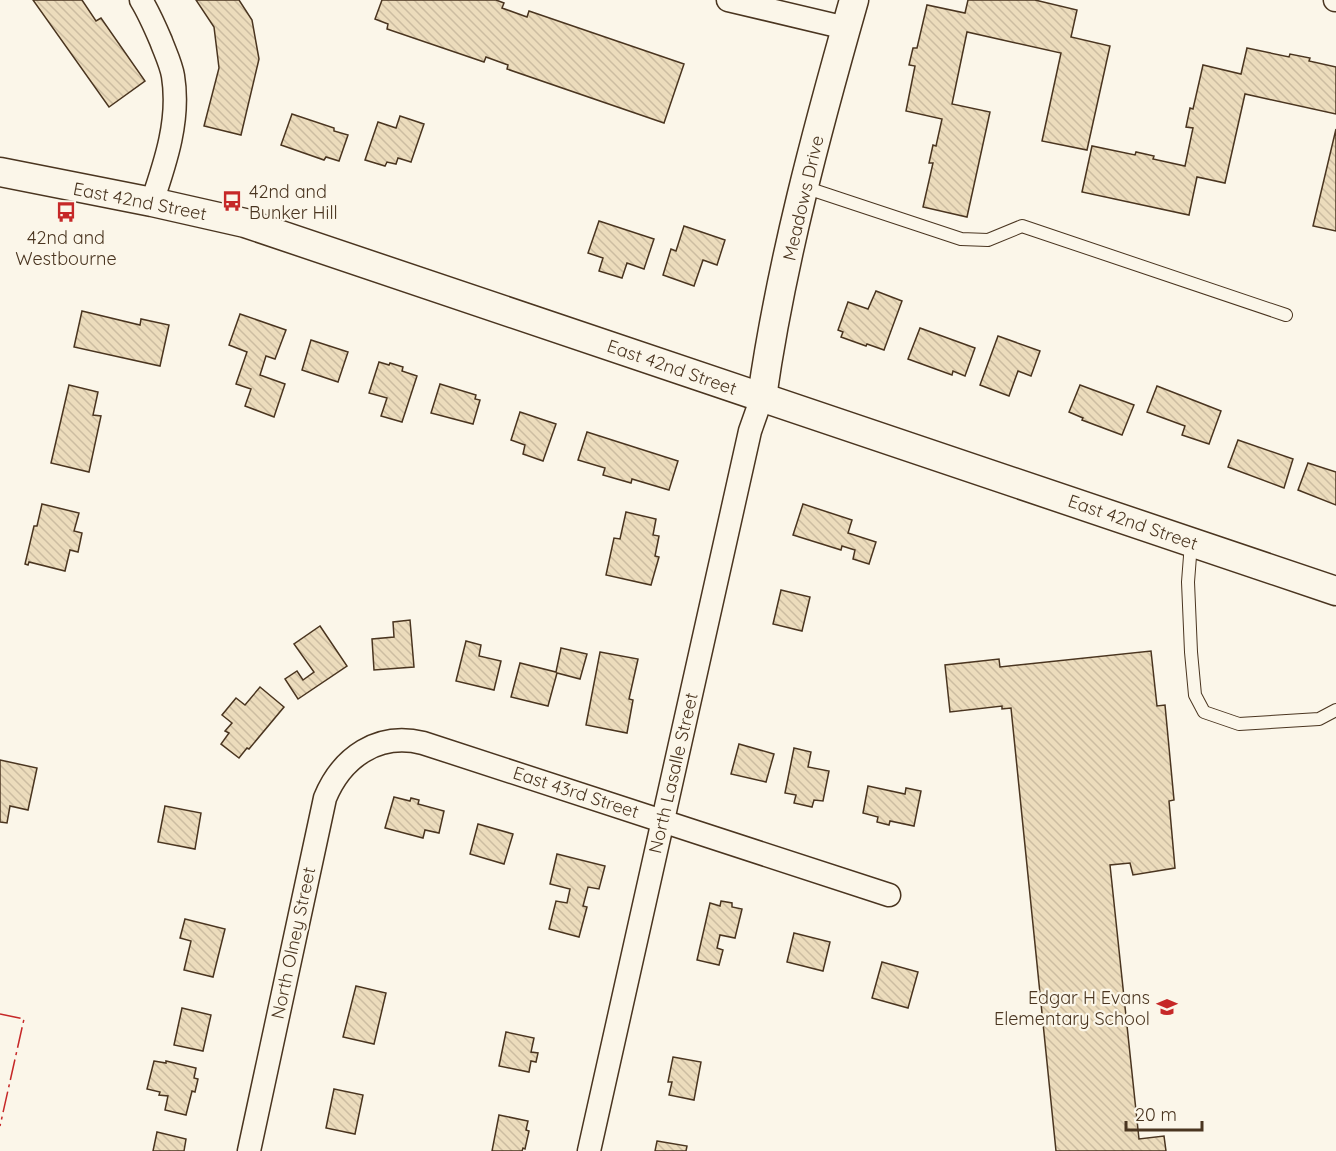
<svg xmlns="http://www.w3.org/2000/svg" width="1336" height="1151" font-family="Quicksand,sans-serif">
  <style>
    .building { fill: url(#building-back-hatch); stroke: #4a3520; stroke-width: 1.5 }
    .lines { fill: none; stroke-linecap: round; stroke-linejoin: round }
    .service-casing { stroke: #4a3520; stroke-width: 14 }
    .minor-casing { stroke: #4a3520; stroke-width: 25 }
    .tertiary-casing { stroke: #4a3520; stroke-width: 31 }
    .service { stroke: #fbf6e9; stroke-width: 12 }
    .minor { stroke: #fbf6e9; stroke-width: 22 }
    .tertiary { stroke: #fbf6e9; stroke-width: 28 }
    .power { stroke: #c62828; stroke-width: 1.5; stroke-dasharray: 21 4.5 3 4.5; stroke-linecap: butt }
    .labels { text-anchor: middle; dominant-baseline: central; stroke-width: 4.5; stroke-linejoin: round; paint-order: stroke }
    .poi-label { font-size: 18px; fill: #4a3520; stroke: #fbf6e9; text-anchor: start }
    .street-label { font-size: 18px; fill: #4a3520; stroke: #fbf6e9 }
  </style>
  <defs>
    <pattern id="building-back-hatch" width="6" height="6" patternUnits="userSpaceOnUse" patternTransform="scale(1.5)"><rect width="6" height="6" fill="#ecdcbc"/><path d="M-1 5l2 2M0 0l6 6M5-1l2 2" fill="none" stroke="#ccbda1"/></pattern>
  </defs>
  <rect width="100%" height="100%" fill="#fbf6e9"/>
  <!-- building -->
  <g class="building">
    <path d="M33 0H82L96 21 101 18 145 81 109 107Z"/>
    <path d="M196 0H239L252 20 259 59 241 135 204 126 219 68 214 27Z"/>
    <path d="M382 0H496L504 3 502 8 527 17 529 11 684 64 664 123 507 69 508 65 486 57 484 62 387 29 388 24 375 19Z"/>
    <path d="M968 0H1035L1077 10 1071 37 1110 46 1087 150 1042 141 1061 53 967 32 952 104 990 112 967 217 923 207 933 163H929L933 145 936 146 942 119 906 111 915 66 909 65 913 48H917L927 5 965 13Z"/>
    <path d="M1247 48 1289 57 1290 54 1310 58 1309 61 1336 67V114L1245 94 1225 183 1197 177 1189 215 1082 192 1092 146 1135 155 1136 152 1154 156 1153 159 1185 166 1193 128 1186 127 1190 108 1193 109 1203 65 1241 74Z"/>
    <path d="M292 114 334 128V131L348 135 339 161 326 157 324 160 281 145Z"/>
    <path d="M400 116 424 124 411 162 398 158 396 164 387 162 385 166 365 160 378 122 396 128Z"/>
    <path d="M1336 129V231L1313 226Z"/>
    <path d="M599 221 654 239 644 269 627 263 622 278 599 271 603 258 588 253Z"/>
    <path d="M684 226 725 240 717 265 703 260 694 286 663 275 671 249 676 251Z"/>
    <path d="M876 291 902 301 884 350 867 344 866 346 841 337 843 332 838 330 848 302 868 309Z"/>
    <path d="M82 311 140 325 141 319 169 325 160 366 74 347Z"/>
    <path d="M240 314 286 330 275 359 266 356 260 375 285 384 274 417 245 406 251 389 236 384 247 352 229 345Z"/>
    <path d="M920 328 975 348 965 376 953 371 952 375 908 359Z"/>
    <path d="M998 336 1040 351 1031 376 1018 371 1009 396 980 385Z"/>
    <path d="M311 340 348 352 338 382 302 370Z"/>
    <path d="M379 362 389 365 390 363 403 367 402 371 417 376 402 422 381 416 387 398 369 393Z"/>
    <path d="M440 384 476 395 475 399 480 400 473 424 431 413Z"/>
    <path d="M69 385 98 392 93 415 101 416 89 472 51 463Z"/>
    <path d="M1080 385 1134 405 1122 435 1082 420 1083 418 1069 412Z"/>
    <path d="M1157 386 1221 411 1209 444 1182 435 1185 426 1147 412Z"/>
    <path d="M520 412 556 424 543 461 523 454 525 445 511 440Z"/>
    <path d="M587 432 678 461 669 490 632 479 631 483 603 475 605 468 578 460Z"/>
    <path d="M1238 440 1293 459 1284 488 1228 467Z"/>
    <path d="M1308 463 1336 472V505L1298 490Z"/>
    <path d="M42 504 79 513 74 531 82 533 78 552 70 550 65 571 29 562 28 565 25 564 34 526H37Z"/>
    <path d="M803 504 852 520 848 533 876 542 869 564 853 559 855 550 842 546 841 550 793 535Z"/>
    <path d="M626 512 656 519 653 535 659 536 655 556 659 557 651 585 606 575 614 538 620 539Z"/>
    <path d="M781 590 810 597 802 631 773 624Z"/>
    <path d="M410 620 414 667 374 670 372 639 394 637 393 622Z"/>
    <path d="M320 626 347 666 298 699 285 679 297 671 303 680 314 672 294 644Z"/>
    <path d="M466 641 481 645 479 656 501 661 494 690 456 681Z"/>
    <path d="M561 648 587 654 580 679 557 673 548 706 511 697 520 663 556 672Z"/>
    <path d="M1151 651 1157 706 1165 705 1174 800 1169 801 1175 868 1133 875 1130 863 1110 865 1139 1139 1164 1136 1166 1151H1056L1011 708 1002 709V706L950 712 945 665 999 659 1000 667Z"/>
    <path d="M600 652 638 659 629 699 633 700 627 733 586 725Z"/>
    <path d="M260 687 284 707 249 749 247 748 239 758 221 744 229 733 225 731 232 723 222 715 236 698 245 705Z"/>
    <path d="M739 744 774 754 766 782 731 774Z"/>
    <path d="M794 748 811 752 808 767 829 771 823 801 814 800 812 807 794 803 796 795 785 793Z"/>
    <path d="M0 760 37 768 28 810 10 806 7 823 0 822Z"/>
    <path d="M868 786 905 794 906 788 921 791 914 826 890 821 889 825 877 822 878 817 863 813Z"/>
    <path d="M394 797 410 801 411 798 419 800 418 804 444 811 439 833 425 830 423 838 385 828Z"/>
    <path d="M165 806 201 813 195 849 158 842Z"/>
    <path d="M478 824 513 834 504 864 470 854Z"/>
    <path d="M557 854 605 866 599 889 588 887 583 906 587 907 579 937 549 929 556 901 567 903 570 889 550 884Z"/>
    <path d="M721 901 732 903V907L742 909 735 938 720 935 717 948 723 950 719 965 697 960 710 903 720 906Z"/>
    <path d="M185 919 225 929 213 977 184 970 191 941 180 938Z"/>
    <path d="M794 933 830 942 823 971 787 962Z"/>
    <path d="M882 962 918 972 908 1008 872 998Z"/>
    <path d="M356 986 386 993 374 1044 343 1037Z"/>
    <path d="M182 1008 211 1015 203 1051 174 1045Z"/>
    <path d="M506 1032 534 1038 531 1052 538 1053 536 1062 531 1061 529 1072 499 1066Z"/>
    <path d="M673 1057 701 1062 694 1100 669 1095 672 1082H668Z"/>
    <path d="M154 1061 166 1063V1061L196 1068 194 1078 198 1079 195 1092 192 1091 186 1115 165 1110 168 1096 159 1095 160 1092 147 1089Z"/>
    <path d="M334 1089 363 1095 355 1134 326 1128Z"/>
    <path d="M499 1115 528 1121 526 1130 529 1131 525 1149 523 1148 522 1151H492Z"/>
    <path d="M157 1132 186 1139 184 1151H153Z"/>
    <path d="M657 1141 687 1146 686 1151H655Z"/>
  </g>
  <g class="lines">
    <!-- service casing -->
    <g class="service-casing">
      <g id="service">
        <path d="M804 187 961 239 988 240 1022 226 1286 315"/>
        <path d="M1191 543 1188 582 1191 652 1195 695 1204 712 1239 724 1319 719 1336 710"/>
      </g>
    </g>
    <!-- minor casing -->
    <g class="minor-casing">
      <g id="minor">
        <path d="M141 0C149 13 155 27 161 41 165 52 171 64 173 76 180 119 166 161 152 202"/>
        <path d="M728 0 846 28"/>
        <path d="M1335 0H1336"/>
        <path d="M249 1151 325 798C342 757 378 732 423 743L889 895"/>
        <path d="M589 1151 750 431 762 397"/>
      </g>
    </g>
    <!-- tertiary casing -->
    <g class="tertiary-casing">
      <g id="tertiary">
        <path d="M0 172 152 202 245 223 1336 591"/>
        <path d="M762 397C781 263 817 130 854 0"/>
      </g>
    </g>
    <!-- service -->
    <use href="#service" class="service"/>
    <!-- minor -->
    <use href="#minor" class="minor"/>
    <!-- tertiary -->
    <use href="#tertiary" class="tertiary"/>
    <!-- power -->
    <path class="power" d="M0 1014 24 1019 0 1126"/>
  </g>
  <!-- icons -->
  <defs>
    <g id="bus-bare" transform="scale(1.62)"><path d="M-5-6H5V4H4V6H2V4H-2V6H-4V4H-5ZM-3.5-4V0h7V-4ZM-3.5 1.2v1.5H-2V1.2ZM2 1.2v1.5H3.5V1.2Z" fill="#c62828" stroke="#fbf6e9" stroke-width="2.5" paint-order="stroke"/></g>
    <g id="school-bare" transform="scale(1.62)"><path d="M0-5L7-2L0 1L-7-2ZM-4 1L0 2.5L4 1V4Q0 6-4 4Z" fill="#c62828" stroke="#fbf6e9" stroke-width="2.5" paint-order="stroke"/></g>
  </defs>
  <g fill-rule="evenodd">
    <use href="#bus-bare" x="232" y="201"/>
    <use href="#bus-bare" x="66" y="212"/>
    <use href="#school-bare" x="1167" y="1007"/>
  </g>
  <g class="labels">
    <!-- poi labels -->
    <g class="poi-label">
      <text x="249" y="191">42nd and<tspan x="249" dy="21">Bunker Hill</tspan></text>
      <text x="66" y="237" text-anchor="middle">42nd and<tspan x="66" dy="21">Westbourne</tspan></text>
      <text x="1150" y="997" text-anchor="end">Edgar H Evans<tspan x="1150" dy="21">Elementary School</tspan></text>
    </g>
    <!-- street labels -->
    <g class="street-label">
      <text transform="translate(803 198) rotate(-77)">Meadows Drive</text>
      <text transform="translate(140 201) rotate(11)">East 42nd Street</text>
      <text transform="translate(672 367) rotate(19)">East 42nd Street</text>
      <text transform="translate(1133 522) rotate(19)">East 42nd Street</text>
      <text transform="translate(673 773) rotate(-77)">North Lasalle Street</text>
      <text transform="translate(576 792) rotate(18)">East 43rd Street</text>
      <text transform="translate(293 943) rotate(-78)">North Olney Street</text>
    </g>
  </g>
  <!-- scale -->
  <path d="M1126 1121v9h76v-9" fill="none" stroke="#4a3520" stroke-width="3"/>
  <text x="1135" y="1121" font-size="18" fill="#4a3520" stroke="#fbf6e9" stroke-width="4.5" paint-order="stroke">20 m</text>
</svg>
